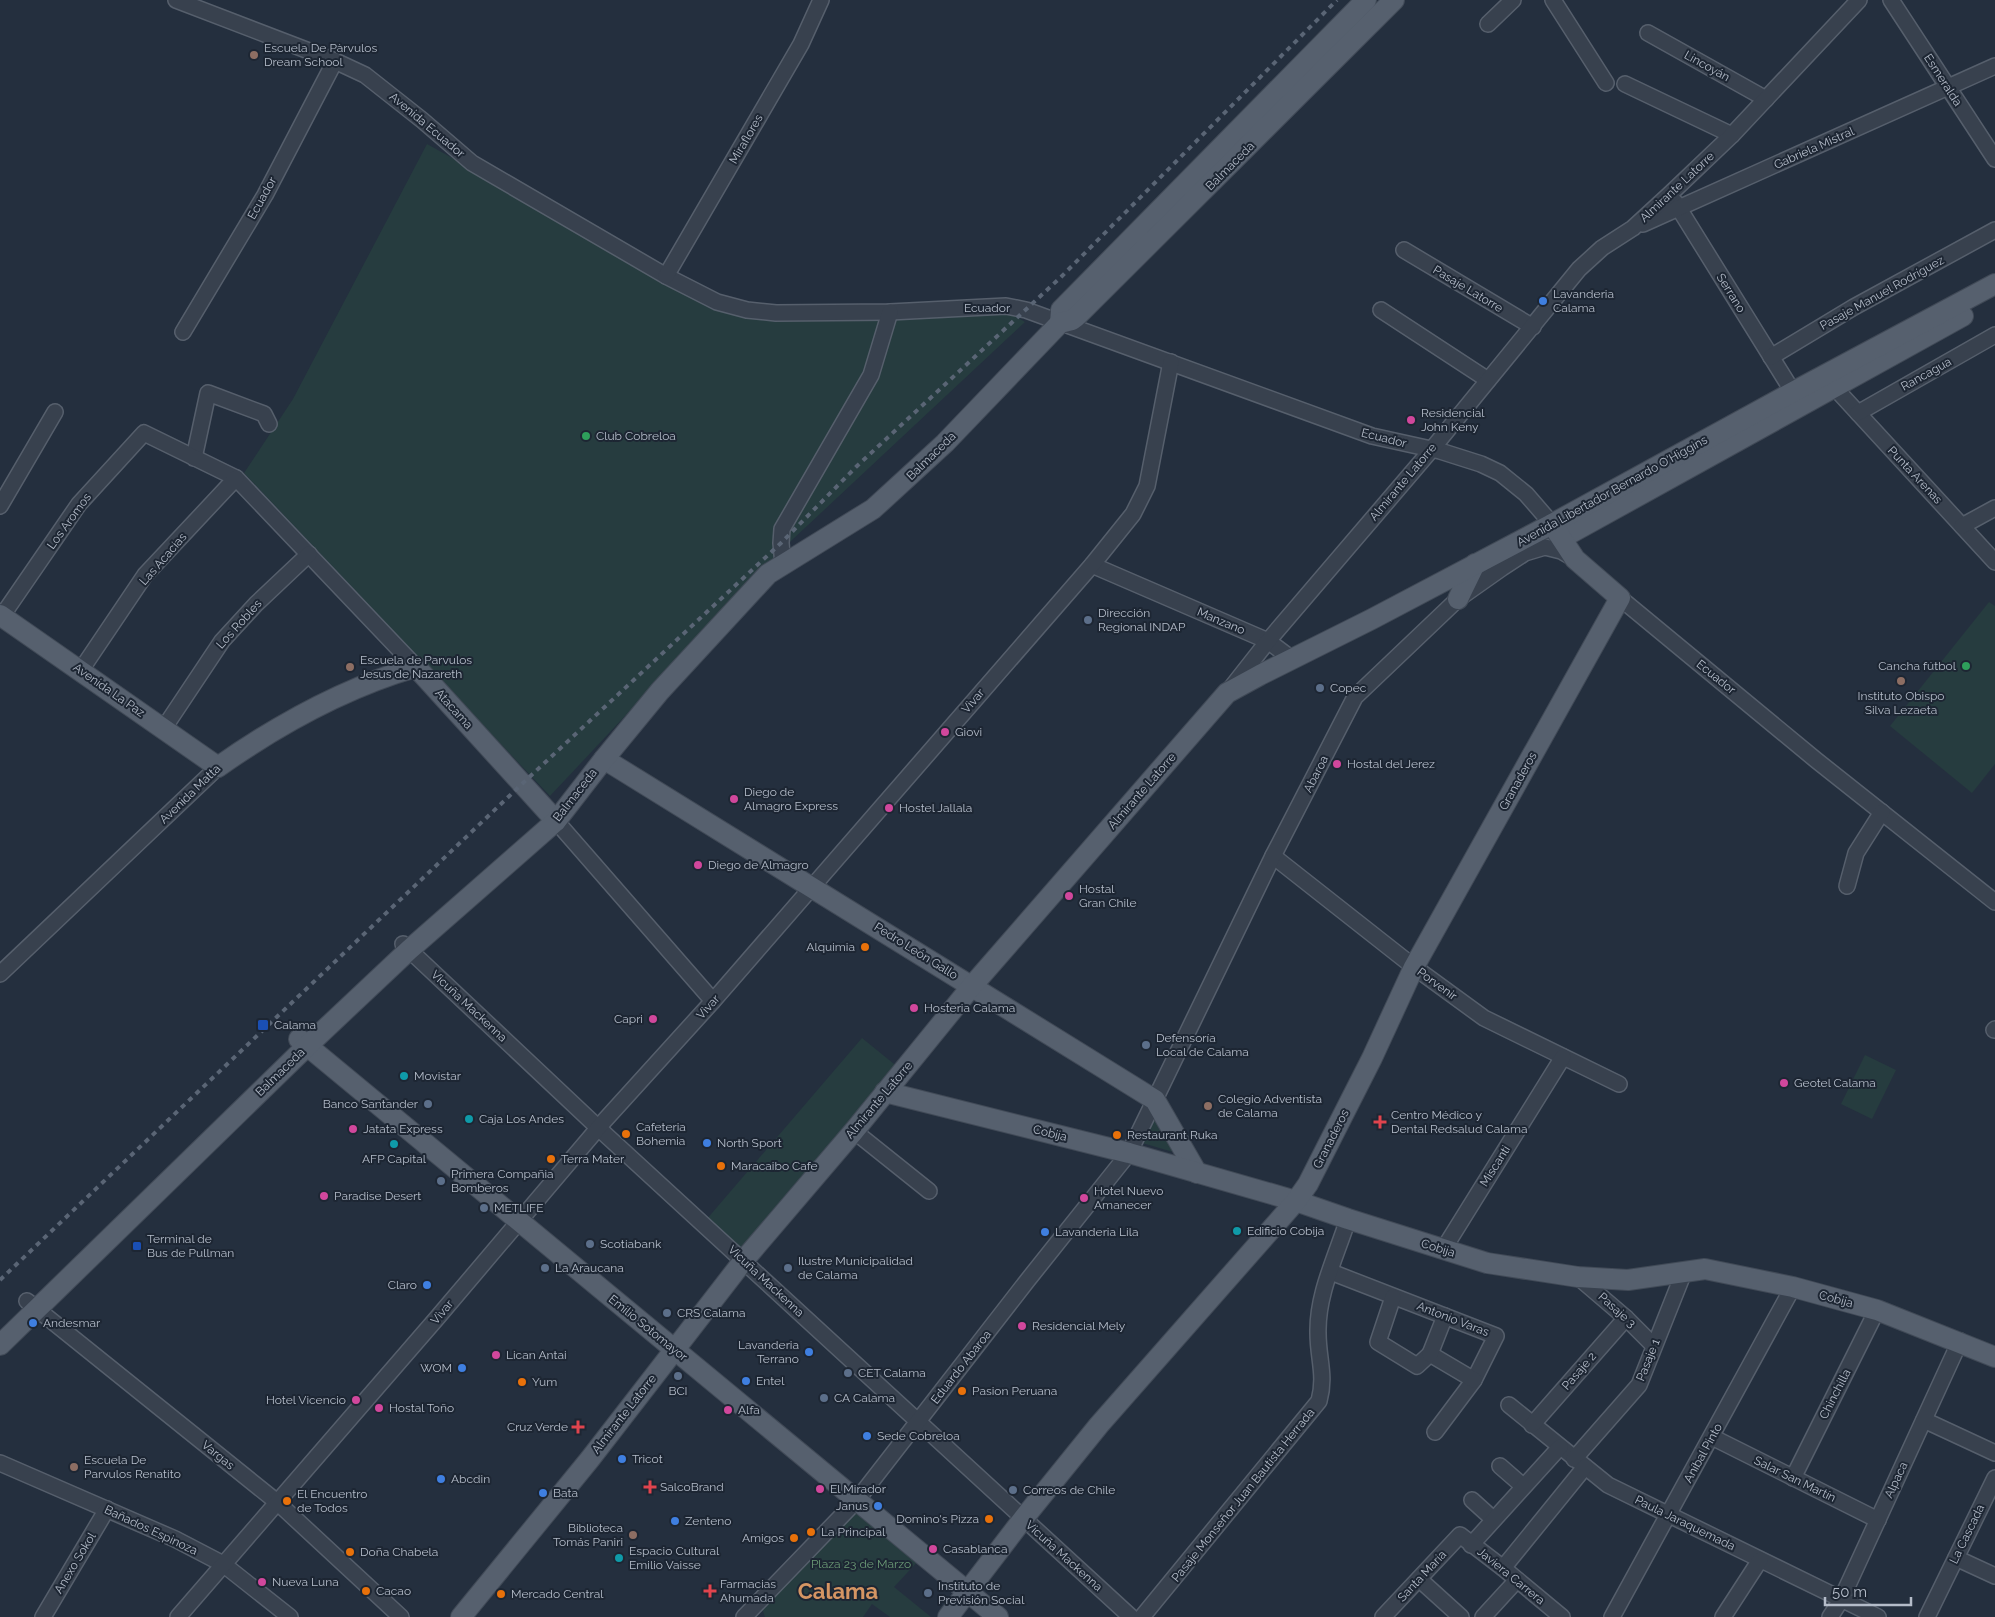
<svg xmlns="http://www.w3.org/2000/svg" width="1995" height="1617" font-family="Raleway,sans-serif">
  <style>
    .green { fill: #263c3f }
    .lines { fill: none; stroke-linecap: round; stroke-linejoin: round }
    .minor-casing { stroke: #565f6c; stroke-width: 18 }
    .major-casing { stroke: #414a57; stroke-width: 22 }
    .minor { stroke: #38414e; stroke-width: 15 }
    .major { stroke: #56606e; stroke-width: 20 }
    .rail { stroke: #5a6575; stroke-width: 4; stroke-dasharray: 5 5; stroke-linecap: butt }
    .education-dot { fill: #8d6e63; stroke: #1d2633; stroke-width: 2 }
    .shop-dot { fill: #3f7fe0; stroke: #1d2633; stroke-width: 2 }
    .hotel-dot { fill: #d1479c; stroke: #1d2633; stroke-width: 2 }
    .leisure-dot { fill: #2e9e5b; stroke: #1d2633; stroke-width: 2 }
    .service-dot { fill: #5c6f8a; stroke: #1d2633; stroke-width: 2 }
    .food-dot { fill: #e8710a; stroke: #1d2633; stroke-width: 2 }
    .transit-dot { fill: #1a4fb4; stroke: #1d2633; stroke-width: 2 }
    .culture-dot { fill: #0f9aa8; stroke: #1d2633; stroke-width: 2 }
    .health-dot { fill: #e0444e; stroke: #1d2633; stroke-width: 2 }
    .labels { text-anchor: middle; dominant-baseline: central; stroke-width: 4; stroke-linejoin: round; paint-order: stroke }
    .poi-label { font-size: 12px; fill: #b4bcc9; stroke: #1d2633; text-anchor: start }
    .street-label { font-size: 12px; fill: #b4bcc9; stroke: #1d2633 }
    .park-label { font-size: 12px; fill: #6b9a76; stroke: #1d2633 }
    .town-label { font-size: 22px; font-weight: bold; fill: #d59563; stroke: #1d2633 }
  </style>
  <rect width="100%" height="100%" fill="#242f3e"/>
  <!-- green -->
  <g class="green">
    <path d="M427 144 721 307 875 319 1010 313 1025 322 776 555 550 796 244 473 293 399Z"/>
    <path d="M1989 602 1995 606V764L1972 793 1890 726Z"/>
    <path d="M862 1038 899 1068 743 1254 706 1220Z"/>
    <path d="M1865 1055 1896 1070 1872 1119 1841 1104Z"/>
    <path d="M1156 1115 1173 1152 1139 1142Z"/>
    <path d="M854 1512 864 1513 919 1560 894 1587 931 1617H890L872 1604 863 1617H765L762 1608Z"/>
  </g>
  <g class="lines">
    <!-- minor casing -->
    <g class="minor-casing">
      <g id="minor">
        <path d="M176 0 335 61 365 75 422 120 472 163 666 276 717 302 747 310 776 313 890 312 1006 306 1026 310 1372 436 1440 451 1481 464 1500 473 1526 494 1552 524"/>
        <path d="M1553 0 1606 83"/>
        <path d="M1891 0 1995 159"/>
        <path d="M1488 24 1513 0"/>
        <path d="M1648 33 1766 99"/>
        <path d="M1625 84 1732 135"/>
        <path d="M1675 202 1793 392"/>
        <path d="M1643 224 1995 66"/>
        <path d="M1404 250 1533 327"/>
        <path d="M666 276 801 44 821 0"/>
        <path d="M1381 310 1488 380"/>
        <path d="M183 332 265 195 335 61"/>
        <path d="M1771 357 1854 307 1995 230"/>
        <path d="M1835 388 1995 562"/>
        <path d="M1858 413 1995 335"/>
        <path d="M194 458 208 393 264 414 269 424"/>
        <path d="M0 506 55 412"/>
        <path d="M1962 526 1995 508"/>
        <path d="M783 565 781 543 782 529 871 375 890 312"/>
        <path d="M1092 565 1268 641 1292 659"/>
        <path d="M1620 598 1816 760 1995 902"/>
        <path d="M2 616 79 504 144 433 236 478 416 667"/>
        <path d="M81 670 145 575 236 478"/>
        <path d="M1231 688 1268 641 1432 449 1579 269 1602 248 1633 228 1670 194 1732 135 1859 0"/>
        <path d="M164 728 222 641 256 604 309 554"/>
        <path d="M556 821 713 1001"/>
        <path d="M1273 856 1414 967 1484 1018 1619 1084"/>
        <path d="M1847 886 1856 853 1882 812"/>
        <path d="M403 944 607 1136 1131 1617"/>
        <path d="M0 974 218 767"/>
        <path d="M1994 1030 1995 1029"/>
        <path d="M854 1131 929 1191"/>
        <path d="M1443 1250 1563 1057"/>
        <path d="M1331 1272 1496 1336 1474 1380 1435 1432"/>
        <path d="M1578 1277 1626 1318 1654 1346"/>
        <path d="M1393 1297 1378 1342 1417 1366 1430 1354 1474 1380"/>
        <path d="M27 1301 277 1502 401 1617"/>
        <path d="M1430 1354 1445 1316"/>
        <path d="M1509 1405 1608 1485 1878 1617"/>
        <path d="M1924 1420 1995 1453"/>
        <path d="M1532 1425 1626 1318"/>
        <path d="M1712 1437 1878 1520"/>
        <path d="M1574 1459 1639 1385 1684 1272"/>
        <path d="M0 1463 175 1539 223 1564 290 1617"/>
        <path d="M1500 1466 1523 1486"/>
        <path d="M1793 1478 1877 1310"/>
        <path d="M1472 1500 1493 1519"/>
        <path d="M1471 1545 1560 1447"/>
        <path d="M1956 1558 1995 1576"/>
        <path d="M1503 1568 1585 1467"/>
        <path d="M1419 1579 1461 1617"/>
        <path d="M43 1617 107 1509"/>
        <path d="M178 1617 437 1318 605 1120 713 1001 1092 565 1133 514 1147 486 1171 362"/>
        <path d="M744 1617 857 1500 1027 1281 1129 1153 1273 856 1355 697 1458 599 1502 568 1525 553 1545 547 1561 551 1575 559"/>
        <path d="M1142 1617 1319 1401C1326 1375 1318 1359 1318 1333 1317 1294 1336 1257 1348 1219"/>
        <path d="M1383 1617 1460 1535 1503 1568 1562 1617"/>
        <path d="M1483 1617 1517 1580"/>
        <path d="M1612 1617 1793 1287"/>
        <path d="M1723 1617 1760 1560"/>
        <path d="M1830 1617 1841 1600 1960 1341"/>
        <path d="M1927 1617 1995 1478"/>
      </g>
    </g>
    <!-- major casing -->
    <g class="major-casing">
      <g id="major">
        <path d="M1060 323 1061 310 1366 0"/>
        <path d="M1562 538 1963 316"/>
        <path d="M1458 599 1475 564"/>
        <path d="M0 615 218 767C279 724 344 688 416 667L556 821"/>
        <path d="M604 759 1155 1100 1197 1173"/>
        <path d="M299 1039 998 1617"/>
        <path d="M885 1092 1129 1153 1296 1201 1348 1219 1487 1263 1578 1277 1628 1280 1705 1269 1793 1287 1877 1310 1995 1357"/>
        <path d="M0 1345 307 1046 409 950 556 821 604 759 660 691 768 574 873 509 945 443 1060 323 1072 320 1076 317 1394 0"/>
        <path d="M461 1617 590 1459 744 1260 854 1131 972 986 1227 693 1260 675 1372 619 1552 524 1793 392 1995 284"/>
        <path d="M948 1617 1023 1519 1099 1425 1296 1201 1308 1184 1372 1058 1414 967 1620 598 1575 559 1552 524"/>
      </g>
    </g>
    <!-- minor -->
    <use href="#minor" class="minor"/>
    <!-- major -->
    <use href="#major" class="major"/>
    <!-- rail -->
    <path class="rail" d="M0 1280 523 783 781 543 857 466 1061 277 1337 0"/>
  </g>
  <!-- markers -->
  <g class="education-dot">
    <circle cx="254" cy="55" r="5"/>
    <circle cx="350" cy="667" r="5"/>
    <circle cx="1901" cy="681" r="5"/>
    <circle cx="1208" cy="1106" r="5"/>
    <circle cx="74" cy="1467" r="5"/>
    <circle cx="633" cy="1535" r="5"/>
  </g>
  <g class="shop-dot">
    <circle cx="1543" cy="301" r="5"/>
    <circle cx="707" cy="1143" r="5"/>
    <circle cx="1045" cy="1232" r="5"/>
    <circle cx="427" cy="1285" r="5"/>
    <circle cx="33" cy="1323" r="5"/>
    <circle cx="809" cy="1352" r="5"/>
    <circle cx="462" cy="1368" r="5"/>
    <circle cx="746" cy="1381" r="5"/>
    <circle cx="867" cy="1436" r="5"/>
    <circle cx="622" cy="1459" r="5"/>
    <circle cx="441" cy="1479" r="5"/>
    <circle cx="543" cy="1493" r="5"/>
    <circle cx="878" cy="1506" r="5"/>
    <circle cx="675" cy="1521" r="5"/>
  </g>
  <g class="hotel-dot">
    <circle cx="1411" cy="420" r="5"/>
    <circle cx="945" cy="732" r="5"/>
    <circle cx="1337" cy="764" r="5"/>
    <circle cx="734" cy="799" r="5"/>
    <circle cx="889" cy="808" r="5"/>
    <circle cx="698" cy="865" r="5"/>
    <circle cx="1069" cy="896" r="5"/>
    <circle cx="914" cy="1008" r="5"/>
    <circle cx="653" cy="1019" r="5"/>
    <circle cx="1784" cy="1083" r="5"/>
    <circle cx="353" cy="1129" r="5"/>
    <circle cx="324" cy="1196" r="5"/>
    <circle cx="1084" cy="1198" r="5"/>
    <circle cx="1022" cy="1326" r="5"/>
    <circle cx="496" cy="1355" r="5"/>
    <circle cx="356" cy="1400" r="5"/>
    <circle cx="379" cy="1408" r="5"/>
    <circle cx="728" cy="1410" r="5"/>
    <circle cx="820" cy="1489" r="5"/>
    <circle cx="933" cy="1549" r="5"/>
    <circle cx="262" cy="1582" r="5"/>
  </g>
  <g class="leisure-dot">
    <circle cx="586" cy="436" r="5"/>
    <circle cx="1966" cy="666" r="5"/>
  </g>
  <g class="service-dot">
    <circle cx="1088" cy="620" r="5"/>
    <circle cx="1320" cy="688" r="5"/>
    <circle cx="1146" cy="1045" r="5"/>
    <circle cx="428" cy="1104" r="5"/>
    <circle cx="441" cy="1181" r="5"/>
    <circle cx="484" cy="1208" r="5"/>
    <circle cx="590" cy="1244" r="5"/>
    <circle cx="545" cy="1268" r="5"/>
    <circle cx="788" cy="1268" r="5"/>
    <circle cx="667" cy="1313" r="5"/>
    <circle cx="848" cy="1373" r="5"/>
    <circle cx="678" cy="1376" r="5"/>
    <circle cx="824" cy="1398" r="5"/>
    <circle cx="1013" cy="1490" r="5"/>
    <circle cx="928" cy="1593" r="5"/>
  </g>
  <g class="food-dot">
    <circle cx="865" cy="947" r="5"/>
    <circle cx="626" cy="1134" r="5"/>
    <circle cx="1117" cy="1135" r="5"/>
    <circle cx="551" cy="1159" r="5"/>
    <circle cx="721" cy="1166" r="5"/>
    <circle cx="522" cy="1382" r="5"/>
    <circle cx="962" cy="1391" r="5"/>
    <circle cx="287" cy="1501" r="5"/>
    <circle cx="989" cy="1519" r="5"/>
    <circle cx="811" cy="1532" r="5"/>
    <circle cx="794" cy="1538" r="5"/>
    <circle cx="350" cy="1552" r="5"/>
    <circle cx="366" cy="1591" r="5"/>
    <circle cx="501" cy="1594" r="5"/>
  </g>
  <g class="transit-dot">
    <rect x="257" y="1019" width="12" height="12" rx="2.5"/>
    <rect x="132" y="1241" width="10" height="10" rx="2.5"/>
  </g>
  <g class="culture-dot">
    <circle cx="404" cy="1076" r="5"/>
    <circle cx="469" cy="1119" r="5"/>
    <circle cx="394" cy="1144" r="5"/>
    <circle cx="1237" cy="1231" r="5"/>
    <circle cx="619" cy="1558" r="5"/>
  </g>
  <g class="health-dot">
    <path d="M1377.5 1114.5h5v5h5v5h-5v5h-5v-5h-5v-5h5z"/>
    <path d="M575.5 1419.5h5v5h5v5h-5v5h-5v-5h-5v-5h5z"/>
    <path d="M647.5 1479.5h5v5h5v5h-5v5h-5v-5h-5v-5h5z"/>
    <path d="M707.5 1583.5h5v5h5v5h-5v5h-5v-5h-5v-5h5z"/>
  </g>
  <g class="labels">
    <!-- poi labels -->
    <g class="poi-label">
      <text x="264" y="48">Escuela De Pàrvulos<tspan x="264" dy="14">Dream School</tspan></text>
      <text x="1553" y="294">Lavanderia<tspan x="1553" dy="14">Calama</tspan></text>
      <text x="1421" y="413">Residencial<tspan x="1421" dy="14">John Keny</tspan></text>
      <text x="596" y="436">Club Cobreloa</text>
      <text x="1098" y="613">Dirección<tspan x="1098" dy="14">Regional INDAP</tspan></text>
      <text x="360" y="660">Escuela de Parvulos<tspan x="360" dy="14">Jesus de Nazareth</tspan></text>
      <text x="1956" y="666" text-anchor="end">Cancha fútbol</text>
      <text x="1330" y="688">Copec</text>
      <text x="1901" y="696" text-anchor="middle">Instituto Obispo<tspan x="1901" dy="14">Silva Lezaeta</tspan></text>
      <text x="955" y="732">Giovi</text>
      <text x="1347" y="764">Hostal del Jerez</text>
      <text x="744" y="792">Diego de<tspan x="744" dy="14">Almagro Express</tspan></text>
      <text x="899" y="808">Hostel Jallala</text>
      <text x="708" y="865">Diego de Almagro</text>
      <text x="1079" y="889">Hostal<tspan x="1079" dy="14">Gran Chile</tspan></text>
      <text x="855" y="947" text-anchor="end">Alquimia</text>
      <text x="924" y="1008">Hosteria Calama</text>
      <text x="643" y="1019" text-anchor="end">Capri</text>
      <text x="274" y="1025">Calama</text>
      <text x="1156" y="1038">Defensoría<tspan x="1156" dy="14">Local de Calama</tspan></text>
      <text x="414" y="1076">Movistar</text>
      <text x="1794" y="1083">Geotel Calama</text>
      <text x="1218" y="1099">Colegio Adventista<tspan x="1218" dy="14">de Calama</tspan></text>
      <text x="418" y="1104" text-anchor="end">Banco Santander</text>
      <text x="1391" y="1115">Centro Médico y<tspan x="1391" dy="14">Dental Redsalud Calama</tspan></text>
      <text x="479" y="1119">Caja Los Andes</text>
      <text x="636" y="1127">Cafeteria<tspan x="636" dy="14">Bohemia</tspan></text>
      <text x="363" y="1129">Jatata Express</text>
      <text x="1127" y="1135">Restaurant Ruka</text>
      <text x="717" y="1143">North Sport</text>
      <text x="394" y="1159" text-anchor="middle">AFP Capital</text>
      <text x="561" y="1159">Terra Mater</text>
      <text x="731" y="1166">Maracaibo Cafe</text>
      <text x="451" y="1174">Primera Compañia<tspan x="451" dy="14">Bomberos</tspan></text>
      <text x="1094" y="1191">Hotel Nuevo<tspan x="1094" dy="14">Amanecer</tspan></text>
      <text x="334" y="1196">Paradise Desert</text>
      <text x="494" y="1208">METLIFE</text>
      <text x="1247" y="1231">Edificio Cobija</text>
      <text x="1055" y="1232">Lavanderia Lila</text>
      <text x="147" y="1239">Terminal de<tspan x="147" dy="14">Bus de Pullman</tspan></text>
      <text x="600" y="1244">Scotiabank</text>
      <text x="798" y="1261">Ilustre Municipalidad<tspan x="798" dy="14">de Calama</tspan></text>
      <text x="555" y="1268">La Araucana</text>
      <text x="417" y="1285" text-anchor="end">Claro</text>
      <text x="677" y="1313">CRS Calama</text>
      <text x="43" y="1323">Andesmar</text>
      <text x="1032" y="1326">Residencial Mely</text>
      <text x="799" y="1345" text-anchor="end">Lavanderia<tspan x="799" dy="14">Terrano</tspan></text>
      <text x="506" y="1355">Lican Antai</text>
      <text x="452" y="1368" text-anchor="end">WOM</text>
      <text x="858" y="1373">CET Calama</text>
      <text x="756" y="1381">Entel</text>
      <text x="532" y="1382">Yum</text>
      <text x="678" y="1391" text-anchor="middle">BCI</text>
      <text x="972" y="1391">Pasion Peruana</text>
      <text x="834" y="1398">CA Calama</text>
      <text x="346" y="1400" text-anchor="end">Hotel Vicencio</text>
      <text x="389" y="1408">Hostal Toño</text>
      <text x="738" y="1410">Alfa</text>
      <text x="568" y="1427" text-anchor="end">Cruz Verde</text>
      <text x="877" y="1436">Sede Cobreloa</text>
      <text x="632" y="1459">Tricot</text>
      <text x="84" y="1460">Escuela De<tspan x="84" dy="14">Parvulos Renatito</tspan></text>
      <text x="451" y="1479">Abcdin</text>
      <text x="660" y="1487">SalcoBrand</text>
      <text x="830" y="1489">El Mirador</text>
      <text x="1023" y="1490">Correos de Chile</text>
      <text x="553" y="1493">Bata</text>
      <text x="297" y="1494">El Encuentro<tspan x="297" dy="14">de Todos</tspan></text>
      <text x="868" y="1506" text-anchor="end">Janus</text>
      <text x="979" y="1519" text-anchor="end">Domino's Pizza</text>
      <text x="685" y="1521">Zenteno</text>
      <text x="623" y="1528" text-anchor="end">Biblioteca<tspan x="623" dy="14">Tomás Paniri</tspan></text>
      <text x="821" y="1532">La Principal</text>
      <text x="784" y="1538" text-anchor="end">Amigos</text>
      <text x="943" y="1549">Casablanca</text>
      <text x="629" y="1551">Espacio Cultural<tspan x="629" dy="14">Emilio Vaisse</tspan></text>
      <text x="360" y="1552">Doña Chabela</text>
      <text x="272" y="1582">Nueva Luna</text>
      <text x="720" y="1584">Farmacias<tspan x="720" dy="14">Ahumada</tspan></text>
      <text x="938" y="1586">Instituto de<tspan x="938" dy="14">Previsión Social</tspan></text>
      <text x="376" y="1591">Cacao</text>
      <text x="511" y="1594">Mercado Central</text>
    </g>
    <!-- street labels -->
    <g class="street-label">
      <text transform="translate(1707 66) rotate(29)">Lincoyán</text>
      <text transform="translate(1943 80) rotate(57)">Esmeralda</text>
      <text transform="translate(427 125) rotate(40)">Avenida Ecuador</text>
      <text transform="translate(746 139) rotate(-60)">Miraflores</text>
      <text transform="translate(1814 148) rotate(-24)">Gabriela Mistral</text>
      <text transform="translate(1230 166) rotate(-45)">Balmaceda</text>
      <text transform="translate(1677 187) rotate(-43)">Almirante Latorre</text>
      <text transform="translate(262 198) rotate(-61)">Ecuador</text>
      <text transform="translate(1468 289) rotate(31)">Pasaje Latorre</text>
      <text transform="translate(1731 293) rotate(58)">Serrano</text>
      <text transform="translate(1882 293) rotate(-29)">Pasaje Manuel Rodríguez</text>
      <text x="987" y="308">Ecuador</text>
      <text transform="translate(1926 374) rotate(-29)">Rancagua</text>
      <text transform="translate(1384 438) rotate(14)">Ecuador</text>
      <text transform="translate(931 456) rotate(-44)">Balmaceda</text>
      <text transform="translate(1915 475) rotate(47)">Punta Arenas</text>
      <text transform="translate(1403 482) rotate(-50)">Almirante Latorre</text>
      <text transform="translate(1612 491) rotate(-29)">Avenida Libertador Bernardo O'Higgins</text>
      <text transform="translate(69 521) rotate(-54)">Los Aromos</text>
      <text transform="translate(163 559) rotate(-49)">Las Acacias</text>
      <text transform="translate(1221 621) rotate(23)">Manzano</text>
      <text transform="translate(239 624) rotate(-48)">Los Robles</text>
      <text transform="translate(1716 677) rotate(39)">Ecuador</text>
      <text transform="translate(109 690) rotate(35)">Avenida La Paz</text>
      <text transform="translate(973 701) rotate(-49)">Vivar</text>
      <text transform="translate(454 709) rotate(48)">Atacama</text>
      <text transform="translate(1316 774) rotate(-63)">Abaroa</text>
      <text transform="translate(1518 781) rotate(-61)">Granaderos</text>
      <text transform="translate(1142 791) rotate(-49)">Almirante Latorre</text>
      <text transform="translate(190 794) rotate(-44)">Avenida Matta</text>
      <text transform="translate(575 795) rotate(-52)">Balmaceda</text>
      <text transform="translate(916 951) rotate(32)">Pedro León Gallo</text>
      <text transform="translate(1437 984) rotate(36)">Porvenir</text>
      <text transform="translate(469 1006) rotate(43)">Vicuña Mackenna</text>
      <text transform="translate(708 1007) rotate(-48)">Vivar</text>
      <text transform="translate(280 1072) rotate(-44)">Balmaceda</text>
      <text transform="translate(879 1100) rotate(-50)">Almirante Latorre</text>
      <text transform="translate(1050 1133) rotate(14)">Cobija</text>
      <text transform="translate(1331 1139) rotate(-63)">Granaderos</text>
      <text transform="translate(1495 1166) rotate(-58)">Miscanti</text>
      <text transform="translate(1438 1248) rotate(17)">Cobija</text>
      <text transform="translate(766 1281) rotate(43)">Vicuña Mackenna</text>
      <text transform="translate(1836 1299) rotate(15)">Cobija</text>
      <text transform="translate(1617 1310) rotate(42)">Pasaje 3</text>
      <text transform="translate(442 1312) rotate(-50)">Vivar</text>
      <text transform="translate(1453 1319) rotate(21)">Antonio Varas</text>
      <text transform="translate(648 1328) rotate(39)">Emilio Sotomayor</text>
      <text transform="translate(1648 1360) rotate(-68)">Pasaje 1</text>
      <text transform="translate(961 1367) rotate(-52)">Eduardo Abaroa</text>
      <text transform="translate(1579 1371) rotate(-49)">Pasaje 2</text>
      <text transform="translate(1835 1394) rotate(-63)">Chinchilla</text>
      <text transform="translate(624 1414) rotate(-52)">Almirante Latorre</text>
      <text transform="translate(1703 1453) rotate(-61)">Aníbal Pinto</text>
      <text transform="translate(218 1455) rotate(39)">Vargas</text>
      <text transform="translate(1795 1479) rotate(26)">Salar San Martín</text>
      <text transform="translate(1896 1480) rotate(-65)">Alpaca</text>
      <text transform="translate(1243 1495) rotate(-51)">Pasaje Monseñor Juan Bautista Herrada</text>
      <text transform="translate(1685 1523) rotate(26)">Paula Jaraquemada</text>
      <text transform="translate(151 1530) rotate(25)">Bañados Espinoza</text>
      <text transform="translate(1967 1534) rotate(-64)">La Cascada</text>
      <text transform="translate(1064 1556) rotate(42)">Vicuña Mackenna</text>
      <text transform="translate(75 1563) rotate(-59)">Anexo Sokol</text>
      <text transform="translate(1422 1576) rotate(-47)">Santa María</text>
      <text transform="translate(1511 1576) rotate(39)">Javiera Carrera</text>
    </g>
    <!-- park labels -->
    <g class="park-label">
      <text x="861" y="1564">Plaza 23 de Marzo</text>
    </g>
    <!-- town labels -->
    <g class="town-label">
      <text x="838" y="1591">Calama</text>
    </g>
  </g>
  <!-- scale -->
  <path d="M1825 1597v8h86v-8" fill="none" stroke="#b4bcc9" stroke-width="2.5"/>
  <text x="1832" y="1597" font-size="15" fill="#b4bcc9" stroke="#1d2633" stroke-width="4" paint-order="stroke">50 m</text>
</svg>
